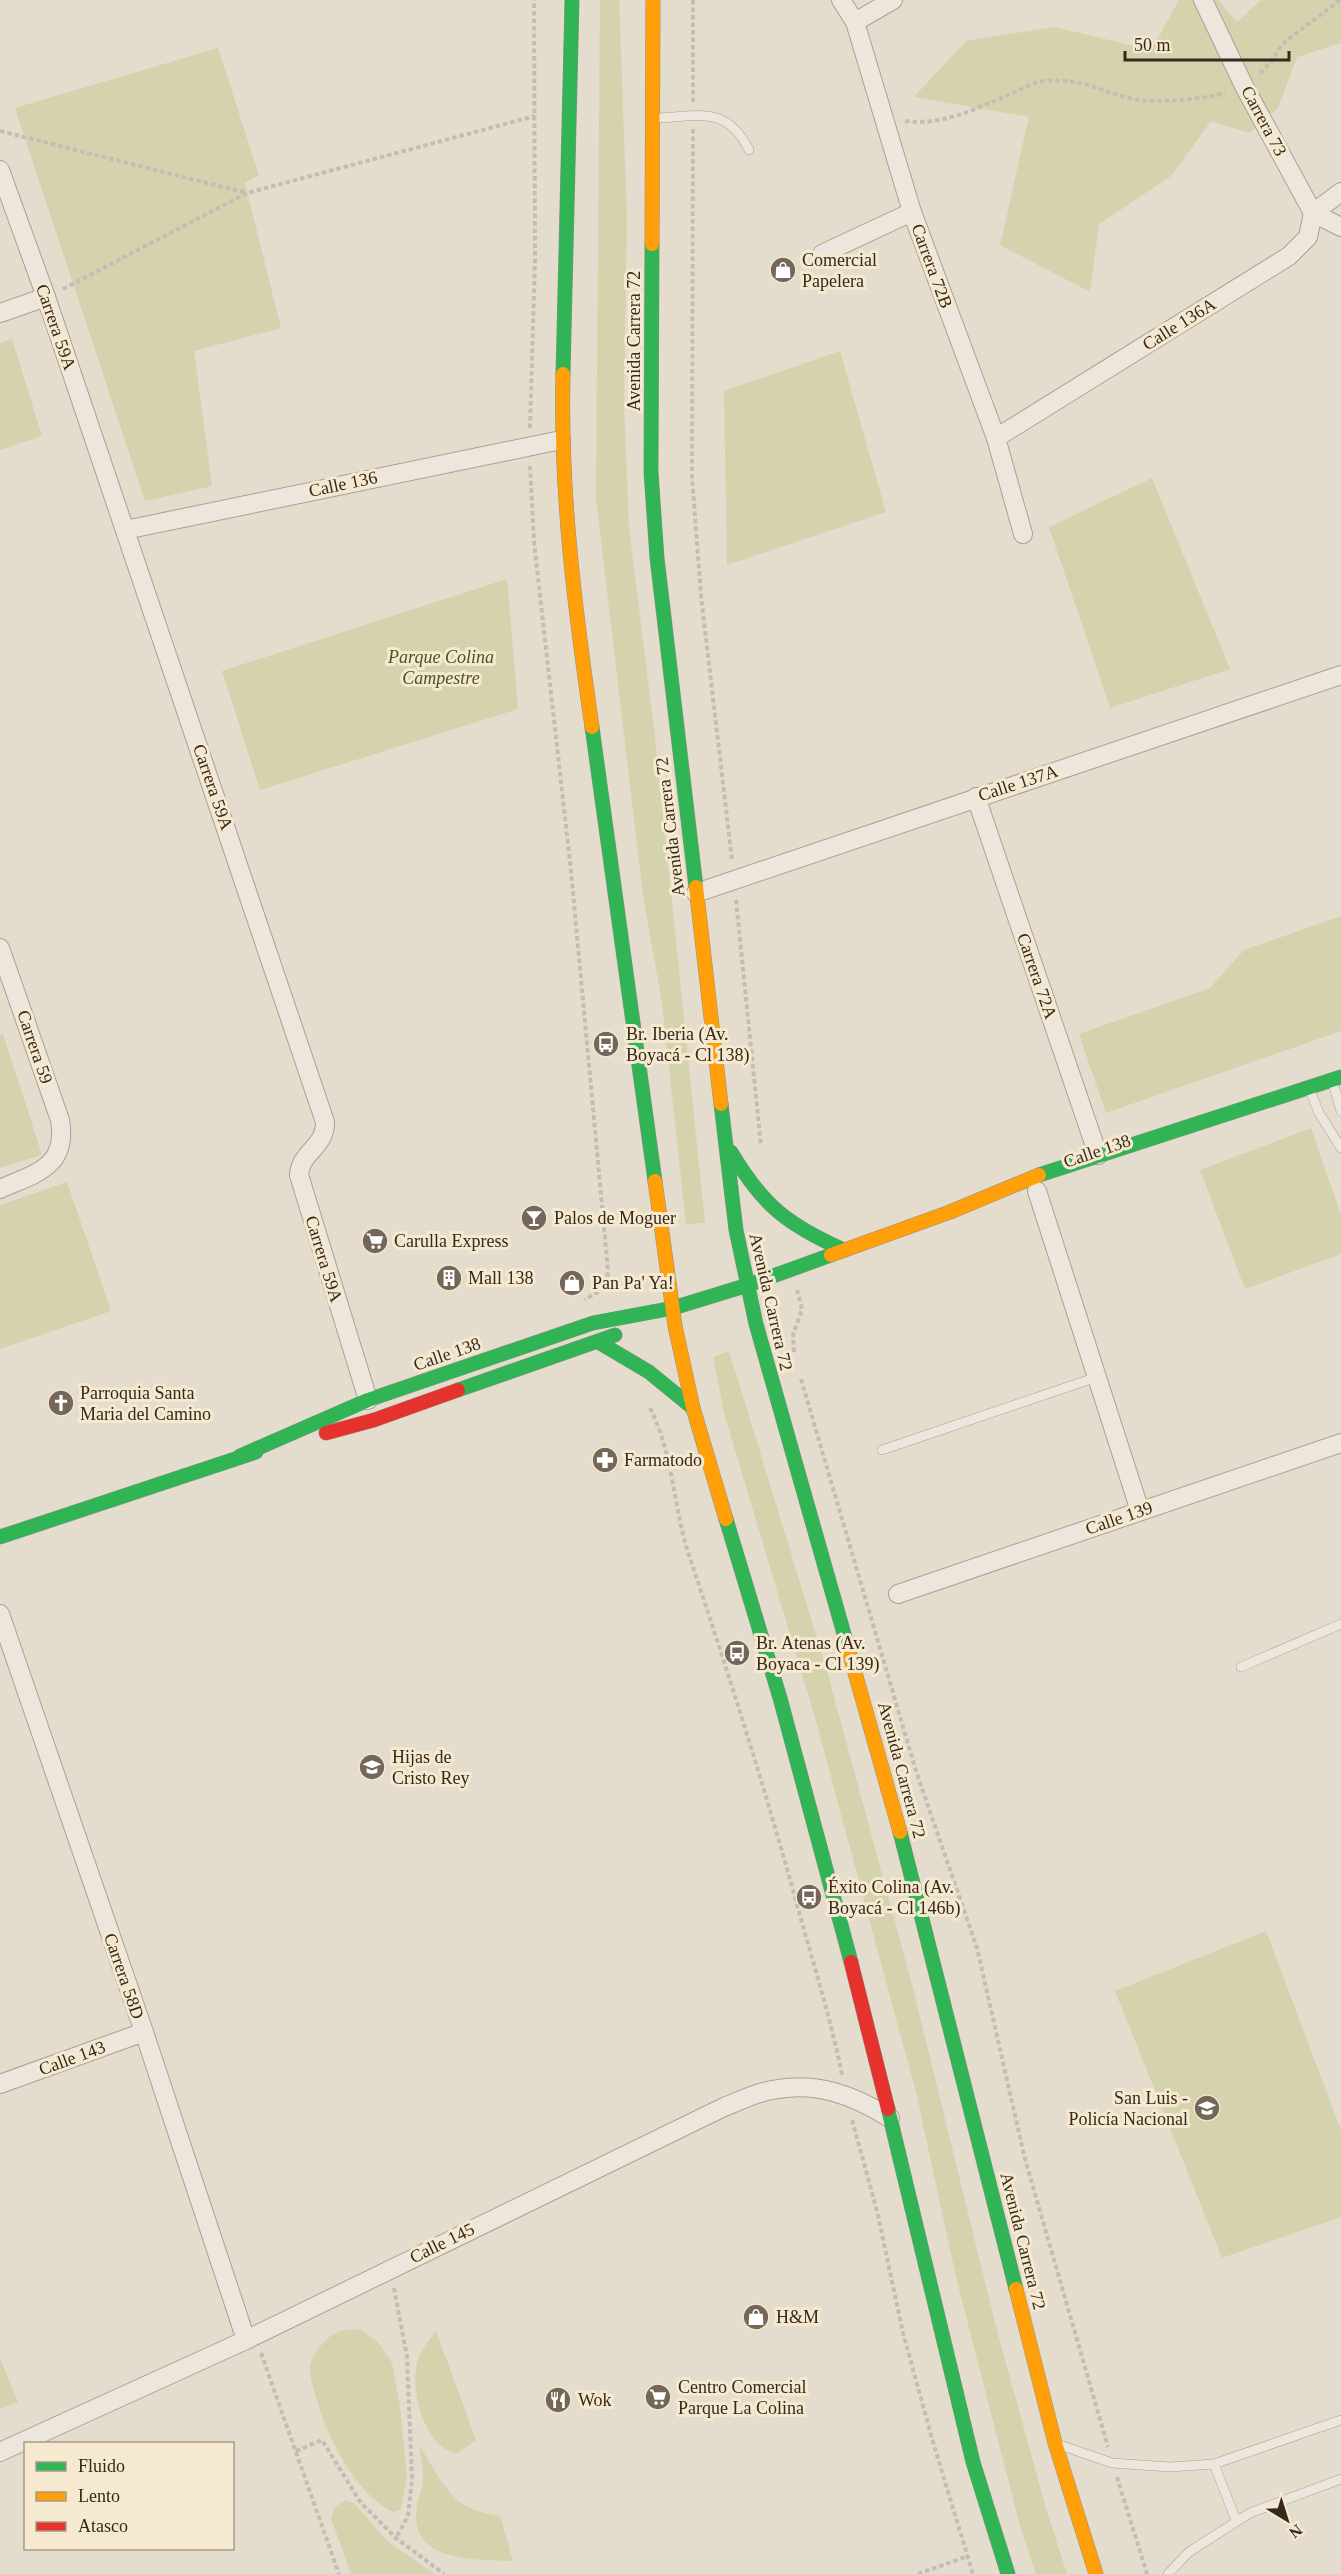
<svg xmlns="http://www.w3.org/2000/svg" width="1341" height="2574" font-family="'Times New Roman',serif">
  <style>
    .green { fill: #d4d3ae }
    .lines { fill: none; stroke-linecap: round; stroke-linejoin: round }
    .lane-casing { stroke: #a9a194; stroke-width: 10 }
    .street-casing { stroke: #a9a194; stroke-width: 20 }
    .fast-casing { stroke: #989085; stroke-width: 15 }
    .slow-casing { stroke: #989085; stroke-width: 15 }
    .jam-casing { stroke: #989085; stroke-width: 15 }
    .path { stroke: #c4bdb3; stroke-width: 4; stroke-dasharray: 4.5 3; stroke-linecap: butt }
    .lane { stroke: #ece6dd; stroke-width: 9 }
    .street { stroke: #ece6dd; stroke-width: 18 }
    .fast { stroke: #30b455; stroke-width: 14 }
    .slow { stroke: #ff9f0a; stroke-width: 14 }
    .jam { stroke: #e5322d; stroke-width: 14 }
    .labels { text-anchor: middle; dominant-baseline: central; stroke-width: 6; stroke-linejoin: round; paint-order: stroke }
    .street-label { font-size: 18px; fill: #37281d; stroke: #f5e9d0 }
    .poi-label { font-size: 18px; fill: #37281d; stroke: #f5e9d0; text-anchor: start }
    .park-label { font-size: 18px; font-style: italic; fill: #495323; stroke: #f5e9d0 }
  </style>
  <rect width="100%" height="100%" fill="#e4dccc"/>
  <!-- green -->
  <g class="green">
    <path d="M600 0H619L627 217 624 405 629 528 655 737 705 1223 686 1224 662 1003 643 895 596 498Z"/>
    <path d="M1179 0H1218L1237 22 1261 0H1341V43L1297 57 1278 108 1249 133 1211 121 1171 176 1099 224 1090 292 1000 245 1029 117 914 97 966 41 1054 27 1151 50Z"/>
    <path d="M218 48 259 175 245 183 281 328 194 351 212 486 145 501 15 108Z"/>
    <path d="M12 339 42 436 0 450V343Z"/>
    <path d="M840 351 886 512 727 565 724 391Z"/>
    <path d="M1152 478 1230 669 1110 708 1049 527Z"/>
    <path d="M507 579 518 709 260 790 222 671Z"/>
    <path d="M1341 916V1031L1106 1113 1079 1034 1210 988 1244 950Z"/>
    <path d="M3 1034 42 1155 0 1168V1035Z"/>
    <path d="M1311 1128 1341 1215V1254L1245 1289 1200 1170Z"/>
    <path d="M67 1182 111 1311 0 1349V1205Z"/>
    <path d="M729 1351 825 1664 913 1988 996 2327 1047 2512 1067 2574H1036L1020 2526 956 2277 916 2092 886 1982 816 1721 724 1413 713 1357Z"/>
    <path d="M1266 1931 1341 2130V2217L1222 2258 1115 1991Z"/>
    <path d="M360 2329 378 2342 392 2363 400 2406 407 2477 401 2509 393 2512C355 2493 328 2439 317 2400 314 2391 309 2377 310 2368 311 2355 325 2338 337 2332 343 2329 353 2330 360 2329Z"/>
    <path d="M436 2331 476 2440 456 2454C423 2444 409 2389 418 2359 421 2349 430 2340 436 2331Z"/>
    <path d="M0 2358 18 2402 0 2409Z"/>
    <path d="M419 2445C431 2463 443 2489 460 2502 471 2511 487 2513 500 2516L513 2561C473 2559 407 2563 417 2505 418 2497 422 2490 423 2482 424 2470 421 2457 419 2445Z"/>
    <path d="M346 2500 355 2504 387 2541 435 2574H351L331 2518 335 2507Z"/>
  </g>
  <g class="lines">
    <!-- lane casing -->
    <g class="lane-casing">
      <g id="lane">
        <path d="M659 118C700 116 727 106 749 150"/>
        <path d="M1333 1083 1341 1111"/>
        <path d="M1309 1088 1319 1113 1341 1148"/>
        <path d="M882 1450 1097 1377"/>
        <path d="M1241 1667 1341 1624"/>
        <path d="M1063 2446 1112 2463 1170 2467 1214 2464 1341 2420"/>
        <path d="M1214 2464 1236 2520"/>
        <path d="M1168 2574 1189 2552 1250 2513 1341 2479"/>
      </g>
    </g>
    <!-- street casing -->
    <g class="street-casing">
      <g id="street">
        <path d="M841 0 855 22 912 212 996 438 1023 534"/>
        <path d="M1203 0 1244 86 1313 213 1341 227"/>
        <path d="M855 22 893 0"/>
        <path d="M0 170 46 297 325 1122C326 1147 300 1152 299 1175L368 1400"/>
        <path d="M822 254 912 212"/>
        <path d="M0 313 46 297"/>
        <path d="M996 438 1289 256 1308 237 1313 213 1341 192"/>
        <path d="M125 530 561 440"/>
        <path d="M976 797 1098 1155"/>
        <path d="M696 893 1341 675"/>
        <path d="M0 948 60 1120C68 1167 36 1173 0 1189"/>
        <path d="M1037 1191 1140 1511"/>
        <path d="M898 1594 1341 1443"/>
        <path d="M0 1614 144 2032 246 2340"/>
        <path d="M0 2084 144 2032"/>
        <path d="M0 2452 246 2340 724 2107C739 2101 756 2093 772 2090 816 2081 853 2095 890 2118"/>
      </g>
    </g>
    <!-- fast casing -->
    <g class="fast-casing">
      <g id="fast">
        <path d="M652 244 651 472 657 558 696 887"/>
        <path d="M563 374 572 0"/>
        <path d="M592 727 655 1181"/>
        <path d="M721 1104 736 1230 756 1324 848 1648"/>
        <path d="M731 1152C763 1206 788 1225 844 1250"/>
        <path d="M1039 1175 1341 1077"/>
        <path d="M600 1343 649 1372 693 1408"/>
        <path d="M458 1390 615 1335"/>
        <path d="M240 1456 368 1400 593 1323 673 1308 748 1285 831 1255"/>
        <path d="M726 1519 780 1698 851 1962"/>
        <path d="M0 1537 256 1452"/>
        <path d="M900 1832 1016 2289"/>
        <path d="M888 2109 973 2462 1008 2574"/>
      </g>
    </g>
    <!-- slow casing -->
    <g class="slow-casing">
      <g id="slow">
        <path d="M652 244 653 0"/>
        <path d="M563 374C560 493 575 610 592 727"/>
        <path d="M696 887 721 1104"/>
        <path d="M655 1181 675 1326 693 1408 726 1519"/>
        <path d="M831 1255 950 1212 1039 1175"/>
        <path d="M848 1648 900 1832"/>
        <path d="M1016 2289 1055 2443 1096 2574"/>
      </g>
    </g>
    <!-- jam casing -->
    <g class="jam-casing">
      <g id="jam">
        <path d="M326 1433 374 1420 458 1390"/>
        <path d="M851 1962 888 2109"/>
      </g>
    </g>
    <!-- path -->
    <g class="path">
      <path d="M693 0V103"/>
      <path d="M1260 73 1271 62 1282 44 1340 0"/>
      <path d="M905 121C945 126 979 107 1015 92 1024 88 1035 81 1045 81 1084 77 1104 94 1138 100 1160 103 1205 99 1225 93"/>
      <path d="M693 129 692 477 701 596 732 860"/>
      <path d="M0 131 247 193"/>
      <path d="M63 289 247 193 535 116"/>
      <path d="M530 428 535 259 534 0"/>
      <path d="M530 466 534 542 571 871 608 1270C607 1292 599 1289 585 1300"/>
      <path d="M736 900 761 1146"/>
      <path d="M794 1352 793 1335 802 1309 797 1290"/>
      <path d="M801 1379 916 1771 977 1948 1025 2159 1108 2447"/>
      <path d="M650 1408C673 1453 673 1505 688 1552 728 1672 766 1791 799 1912 814 1966 831 2020 842 2075"/>
      <path d="M852 2120 877 2211 903 2333 933 2442 973 2574"/>
      <path d="M394 2288 407 2357 412 2480 408 2516 396 2538"/>
      <path d="M261 2353 339 2574"/>
      <path d="M296 2451 322 2440 361 2503 396 2538 444 2574"/>
      <path d="M1117 2477 1147 2574"/>
      <path d="M918 2574 968 2556"/>
    </g>
    <!-- lane -->
    <use href="#lane" class="lane"/>
    <!-- street -->
    <use href="#street" class="street"/>
    <!-- fast -->
    <use href="#fast" class="fast"/>
    <!-- slow -->
    <use href="#slow" class="slow"/>
    <!-- jam -->
    <use href="#jam" class="jam"/>
  </g>
  <!-- icons -->
  <defs>
    <g id="shop-disc" transform="scale(1.35)"><circle r="9.5" fill="#74675a" stroke="#f5e9d0"/><path d="M-5-2.5h2.3a2.7 3.5 0 0 1 5.4 0H5L5.5 6h-11ZM-1.5-2.5h3a1.5 2.3 0 0 0-3 0Z" fill="#fff"/></g>
    <g id="bus-disc" transform="scale(1.35)"><circle r="9.5" fill="#74675a" stroke="#f5e9d0"/><path d="M-5-6H5V4H4V6H2V4H-2V6H-4V4H-5ZM-3.5-4V0h7V-4ZM-3.5 1.2v1.5H-2V1.2ZM2 1.2v1.5H3.5V1.2Z" fill="#fff"/></g>
    <g id="bar-disc" transform="scale(1.35)"><circle r="9.5" fill="#74675a" stroke="#f5e9d0"/><path d="M-6-5H6L.8 .8V4.5H3.5V6h-7V4.5H-.8V.8Z" fill="#fff"/></g>
    <g id="supermarket-disc" transform="scale(1.35)"><circle r="9.5" fill="#74675a" stroke="#f5e9d0"/><path d="M-6-5.5h2.5l.6 2H6L4.5 2H-2.5L-4.4-4H-6ZM-1.5 3.2a1.3 1.3 0 1 0 .1 0ZM3 3.2a1.3 1.3 0 1 0 .1 0Z" fill="#fff"/></g>
    <g id="building-disc" transform="scale(1.35)"><circle r="9.5" fill="#74675a" stroke="#f5e9d0"/><path d="M-4-6H4V6H1V3H-1V6H-4ZM-2.5-4.3h1.7v1.8h-1.7ZM.8-4.3h1.7v1.8H.8ZM-2.5-1h1.7V.8h-1.7ZM.8-1h1.7V.8H.8Z" fill="#fff"/></g>
    <g id="church-disc" transform="scale(1.35)"><circle r="9.5" fill="#74675a" stroke="#f5e9d0"/><path d="M-1.2-6h2.4v3.5h3.3v2.4h-3.3V6h-2.4V-.1h-3.3v-2.4h3.3Z" fill="#fff"/></g>
    <g id="pharmacy-disc" transform="scale(1.35)"><circle r="9.5" fill="#74675a" stroke="#f5e9d0"/><path d="M-2-6h4v4h4v4h-4v4h-4v-4h-4v-4h4Z" fill="#fff"/></g>
    <g id="school-disc" transform="scale(1.35)"><circle r="9.5" fill="#74675a" stroke="#f5e9d0"/><path d="M0-5L7-2L0 1L-7-2ZM-4 1L0 2.5L4 1V4Q0 6-4 4Z" fill="#fff"/></g>
    <g id="restaurant-disc" transform="scale(1.35)"><circle r="9.5" fill="#74675a" stroke="#f5e9d0"/><path d="M-5-6h1v4h1v-4h1v4h1v-4h1v5L-1.5 .5V6h-2V.5L-5-1ZM5-6V6H3V1.5H1.5Q1.5-4 5-6Z" fill="#fff"/></g>
  </defs>
  <g fill-rule="evenodd">
    <use href="#shop-disc" x="783" y="270"/>
    <use href="#bus-disc" x="606" y="1044"/>
    <use href="#bar-disc" x="534" y="1218"/>
    <use href="#supermarket-disc" x="375" y="1241"/>
    <use href="#building-disc" x="449" y="1278"/>
    <use href="#shop-disc" x="572" y="1283"/>
    <use href="#church-disc" x="61" y="1403"/>
    <use href="#pharmacy-disc" x="605" y="1460"/>
    <use href="#bus-disc" x="737" y="1653"/>
    <use href="#school-disc" x="372" y="1767"/>
    <use href="#bus-disc" x="809" y="1897"/>
    <use href="#school-disc" x="1207" y="2108"/>
    <use href="#shop-disc" x="756" y="2317"/>
    <use href="#supermarket-disc" x="658" y="2397"/>
    <use href="#restaurant-disc" x="558" y="2400"/>
  </g>
  <g class="labels">
    <!-- street labels -->
    <g class="street-label">
      <text transform="translate(1264 121) rotate(62)">Carrera 73</text>
      <text transform="translate(932 266) rotate(70)">Carrera 72B</text>
      <text transform="translate(1179 324) rotate(-32)">Calle 136A</text>
      <text transform="translate(56 327) rotate(71)">Carrera 59A</text>
      <text transform="translate(634 341) rotate(-90)">Avenida Carrera 72</text>
      <text transform="translate(343 484) rotate(-12)">Calle 136</text>
      <text transform="translate(1018 783) rotate(-18)">Calle 137A</text>
      <text transform="translate(213 787) rotate(71)">Carrera 59A</text>
      <text transform="translate(670 827) rotate(-97)">Avenida Carrera 72</text>
      <text transform="translate(1037 976) rotate(71)">Carrera 72A</text>
      <text transform="translate(35 1047) rotate(71)">Carrera 59</text>
      <text transform="translate(1097 1151) rotate(-19)">Calle 138</text>
      <text transform="translate(324 1259) rotate(73)">Carrera 59A</text>
      <text transform="translate(771 1302) rotate(77)">Avenida Carrera 72</text>
      <text transform="translate(447 1354) rotate(-19)">Calle 138</text>
      <text transform="translate(1119 1518) rotate(-19)">Calle 139</text>
      <text transform="translate(902 1770) rotate(75)">Avenida Carrera 72</text>
      <text transform="translate(124 1976) rotate(71)">Carrera 58D</text>
      <text transform="translate(72 2058) rotate(-20)">Calle 143</text>
      <text transform="translate(1023 2241) rotate(76)">Avenida Carrera 72</text>
      <text transform="translate(442 2243) rotate(-26)">Calle 145</text>
    </g>
    <!-- poi labels -->
    <g class="poi-label">
      <text x="802" y="260">Comercial<tspan x="802" dy="21">Papelera</tspan></text>
      <text x="626" y="1034">Br. Iberia (Av.<tspan x="626" dy="21">Boyacá - Cl 138)</tspan></text>
      <text x="554" y="1218">Palos de Moguer</text>
      <text x="394" y="1241">Carulla Express</text>
      <text x="468" y="1278">Mall 138</text>
      <text x="592" y="1283">Pan Pa' Ya!</text>
      <text x="80" y="1393">Parroquia Santa<tspan x="80" dy="21">Maria del Camino</tspan></text>
      <text x="624" y="1460">Farmatodo</text>
      <text x="756" y="1643">Br. Atenas (Av.<tspan x="756" dy="21">Boyaca - Cl 139)</tspan></text>
      <text x="392" y="1757">Hijas de<tspan x="392" dy="21">Cristo Rey</tspan></text>
      <text x="828" y="1887">Éxito Colina (Av.<tspan x="828" dy="21">Boyacá - Cl 146b)</tspan></text>
      <text x="1188" y="2098" text-anchor="end">San Luis -<tspan x="1188" dy="21">Policía Nacional</tspan></text>
      <text x="776" y="2317">H&amp;M</text>
      <text x="678" y="2387">Centro Comercial<tspan x="678" dy="21">Parque La Colina</tspan></text>
      <text x="578" y="2400">Wok</text>
    </g>
    <!-- park labels -->
    <g class="park-label">
      <text x="441" y="657">Parque Colina<tspan x="441" dy="21">Campestre</tspan></text>
    </g>
  </g>
  <!-- legend -->
  <rect x="24" y="2442" width="210" height="108" fill="#f5e9d0" stroke="#a99c88" stroke-width="1.5"/>
  <rect x="36" y="2462" width="30" height="9" fill="#30b455" stroke="#a99c88" stroke-width="1.5"/>
  <text x="78" y="2472" font-size="18" fill="#37281d">Fluido</text>
  <rect x="36" y="2492" width="30" height="9" fill="#ff9f0a" stroke="#a99c88" stroke-width="1.5"/>
  <text x="78" y="2502" font-size="18" fill="#37281d">Lento</text>
  <rect x="36" y="2522" width="30" height="9" fill="#e5322d" stroke="#a99c88" stroke-width="1.5"/>
  <text x="78" y="2532" font-size="18" fill="#37281d">Atasco</text>
  <!-- north arrow -->
  <g transform="translate(1287 2520) rotate(142)" stroke="#f5e9d0" stroke-width="4.5" paint-order="stroke">
  <path d="M0-4.5L10 22L0 15L-10 22Z" fill="#37281d"/>
  <text y="-9" font-size="16" font-weight="bold" text-anchor="middle" fill="#37281d">N</text>
  </g>
  <!-- scale -->
  <path d="M1125 51v9h164v-9" fill="none" stroke="#37281d" stroke-width="3"/>
  <text x="1134" y="51" font-size="18" fill="#37281d" stroke="#f5e9d0" stroke-width="4.5" paint-order="stroke">50 m</text>
</svg>
